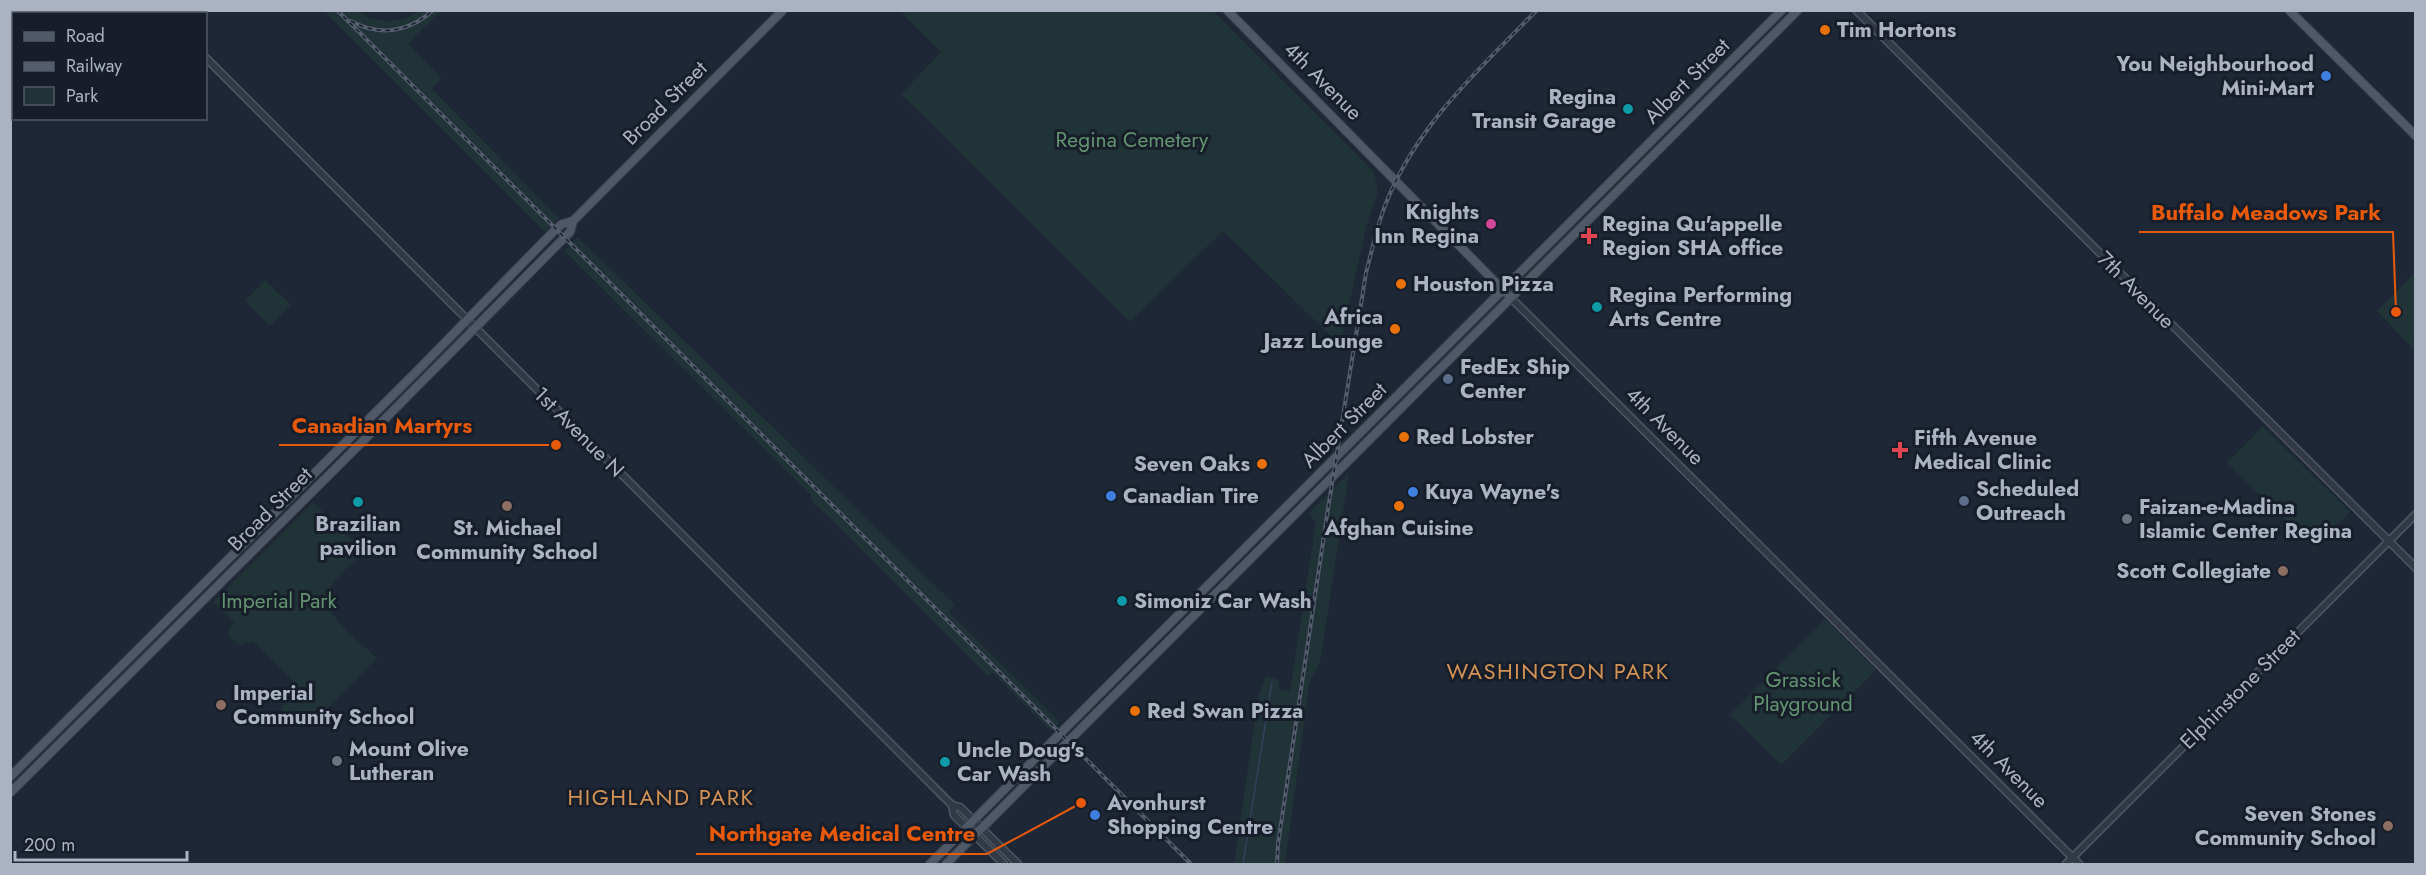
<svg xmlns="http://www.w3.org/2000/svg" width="2426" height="875" font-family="Jost,sans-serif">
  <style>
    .green { fill: #203336 }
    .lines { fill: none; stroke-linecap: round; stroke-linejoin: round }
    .stream { stroke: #30415d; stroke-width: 1.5 }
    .minor-casing { stroke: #4f5664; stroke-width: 9 }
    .major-casing { stroke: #3b424f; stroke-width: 10 }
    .minor { stroke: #313946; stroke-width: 6 }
    .major { stroke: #4f5866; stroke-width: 8 }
    .rail-casing { stroke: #535d6d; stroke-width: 4 }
    .rail { stroke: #171e2a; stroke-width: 1.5; stroke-dasharray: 4.5; stroke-linecap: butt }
    .food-dot { fill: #e8710a; stroke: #171e2a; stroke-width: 2 }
    .shop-dot { fill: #3f7fe0; stroke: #171e2a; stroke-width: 2 }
    .culture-dot { fill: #0f9aa8; stroke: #171e2a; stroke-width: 2 }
    .hotel-dot { fill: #d1479c; stroke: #171e2a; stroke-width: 2 }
    .health-dot { fill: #e0444e; stroke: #171e2a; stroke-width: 2 }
    .service-dot { fill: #5c6f8a; stroke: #171e2a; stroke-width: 2 }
    .education-dot { fill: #8d6e63; stroke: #171e2a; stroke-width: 2 }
    .worship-dot { fill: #6b7280; stroke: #171e2a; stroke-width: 2 }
    .labels { text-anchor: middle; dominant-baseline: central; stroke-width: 6; stroke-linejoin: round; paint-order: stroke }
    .poi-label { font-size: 21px; font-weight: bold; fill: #abb3c3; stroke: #171e2a; text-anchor: start }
    .street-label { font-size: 21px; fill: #abb3c3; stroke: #171e2a }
    .park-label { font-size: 21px; fill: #639470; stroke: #171e2a }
    .neighbourhood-label { font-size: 22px; letter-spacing: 1.5px; fill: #d59355; stroke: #171e2a }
    .leader { fill: none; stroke: #e8590c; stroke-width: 2 }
    .callout-dot { fill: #e8590c; stroke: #171e2a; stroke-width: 2 }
    .callout-label { font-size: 22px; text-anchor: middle; font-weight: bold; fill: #e8590c; stroke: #171e2a; stroke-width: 6; stroke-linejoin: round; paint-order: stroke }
  </style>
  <rect width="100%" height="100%" fill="#1e2735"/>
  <!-- green -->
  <g class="green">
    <path d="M324 11H359L371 19 388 21 405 19 419 11H440L408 44 442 78 432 89 559 218 545 232Z"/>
    <path d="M900 11H1213L1374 172 1378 192 1367 224 1340 345 1223 231 1130 322 901 94 941 52Z"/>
    <path d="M578 237 955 605 949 612 1060 722 1051 731 992 672 988 676 811 500V495L564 251Z"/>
    <path d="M2415 272V351L2377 311Z"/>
    <path d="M265 280 291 305 270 326 245 301Z"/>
    <path d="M2263 426 2350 512 2314 548 2227 463Z"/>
    <path d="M1349 473 1320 663 1310 680 1285 864H1234L1259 693 1266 676 1279 680V689L1290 691 1316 522 1308 514Z"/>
    <path d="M313 502 364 552C353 563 340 573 331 586 313 609 361 643 377 658L324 712 318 706 312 716 300 724C290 721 285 719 281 709L287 695 295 691 304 692 253 641 239 645 228 635 230 627 235 623 213 602Z"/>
    <path d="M1825 619 1876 670 1781 765 1730 715Z"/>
  </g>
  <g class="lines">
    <!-- stream -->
    <path class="stream" d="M1243 864 1272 682"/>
    <!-- minor casing -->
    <g class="minor-casing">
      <g id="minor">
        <path d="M158 10 161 14"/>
        <path d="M1856 10 2416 568"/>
        <path d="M206 58 940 793 952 805 960 807 1018 864"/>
        <path d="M1511 298 2079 864"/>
        <path d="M952 805 954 815 1004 864"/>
        <path d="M2066 864 2416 514"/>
      </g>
    </g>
    <!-- major casing -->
    <g class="major-casing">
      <g id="major">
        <path d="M1227 10 1506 293"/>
        <path d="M2289 10 2416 136"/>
        <path d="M10 777 421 367 556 229 562 224 573 221 783 10"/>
        <path d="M10 793 370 434 570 232 573 221"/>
        <path d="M930 864 1782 10"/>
        <path d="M946 864 1798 10"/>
      </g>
    </g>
    <!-- minor -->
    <use href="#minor" class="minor"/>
    <!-- major -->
    <use href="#major" class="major"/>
    <!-- rail casing -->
    <g class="rail-casing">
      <g id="rail">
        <path d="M337 10 1191 864"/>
        <path d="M351 21C379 37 410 32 433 10"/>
        <path d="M1277 864 1278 844 1327 515 1366 273C1372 250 1377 226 1386 203 1417 125 1479 69 1537 10"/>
      </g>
    </g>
    <!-- rail -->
    <use href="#rail" class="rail"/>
  </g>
  <!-- markers -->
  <g class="food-dot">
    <circle cx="1825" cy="30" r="6"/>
    <circle cx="1401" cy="284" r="6"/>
    <circle cx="1395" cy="329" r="6"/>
    <circle cx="1404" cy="437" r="6"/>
    <circle cx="1262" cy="464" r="6"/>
    <circle cx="1399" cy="506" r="6"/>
    <circle cx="1135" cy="711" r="6"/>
  </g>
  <g class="shop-dot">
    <circle cx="2326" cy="76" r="6"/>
    <circle cx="1413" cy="492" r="6"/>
    <circle cx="1111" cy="496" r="6"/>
    <circle cx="1095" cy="815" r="6"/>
  </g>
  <g class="culture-dot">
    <circle cx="1628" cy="109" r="6"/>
    <circle cx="1597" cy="307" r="6"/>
    <circle cx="358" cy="502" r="6"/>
    <circle cx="1122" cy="601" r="6"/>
    <circle cx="945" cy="762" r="6"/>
  </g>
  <circle class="hotel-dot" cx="1491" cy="224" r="6"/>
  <g class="health-dot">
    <path d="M1586 227h6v6h6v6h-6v6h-6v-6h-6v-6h6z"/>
    <path d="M1897 441h6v6h6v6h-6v6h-6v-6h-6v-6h6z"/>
  </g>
  <g class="service-dot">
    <circle cx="1448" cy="379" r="6"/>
    <circle cx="1964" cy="501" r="6"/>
  </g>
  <g class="education-dot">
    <circle cx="507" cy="506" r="6"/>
    <circle cx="2283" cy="571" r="6"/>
    <circle cx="221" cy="705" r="6"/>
    <circle cx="2388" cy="826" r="6"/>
  </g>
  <g class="worship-dot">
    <circle cx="2127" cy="519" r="6"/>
    <circle cx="337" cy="761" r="6"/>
  </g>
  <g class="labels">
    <!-- poi labels -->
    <g class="poi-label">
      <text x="1837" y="30">Tim Hortons</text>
      <text x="2314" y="64" text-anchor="end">You Neighbourhood<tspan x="2314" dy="24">Mini-Mart</tspan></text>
      <text x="1616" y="97" text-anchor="end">Regina<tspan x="1616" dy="24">Transit Garage</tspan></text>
      <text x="1479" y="212" text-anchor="end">Knights<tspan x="1479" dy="24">Inn Regina</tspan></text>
      <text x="1602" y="224">Regina Qu'appelle<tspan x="1602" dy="24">Region SHA office</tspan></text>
      <text x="1413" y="284">Houston Pizza</text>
      <text x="1609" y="295">Regina Performing<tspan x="1609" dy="24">Arts Centre</tspan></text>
      <text x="1383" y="317" text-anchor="end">Africa<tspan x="1383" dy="24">Jazz Lounge</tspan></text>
      <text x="1460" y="367">FedEx Ship<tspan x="1460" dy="24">Center</tspan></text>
      <text x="1416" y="437">Red Lobster</text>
      <text x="1914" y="438">Fifth Avenue<tspan x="1914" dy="24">Medical Clinic</tspan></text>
      <text x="1250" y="464" text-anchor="end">Seven Oaks</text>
      <text x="1976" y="489">Scheduled<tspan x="1976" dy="24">Outreach</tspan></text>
      <text x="1425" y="492">Kuya Wayne's</text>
      <text x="1123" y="496">Canadian Tire</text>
      <text x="2139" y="507">Faizan-e-Madina<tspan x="2139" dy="24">Islamic Center Regina</tspan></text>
      <text x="358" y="524" text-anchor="middle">Brazilian<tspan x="358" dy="24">pavilion</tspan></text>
      <text x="507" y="528" text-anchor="middle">St. Michael<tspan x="507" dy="24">Community School</tspan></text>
      <text x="1399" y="528" text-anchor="middle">Afghan Cuisine</text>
      <text x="2271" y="571" text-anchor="end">Scott Collegiate</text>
      <text x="1134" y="601">Simoniz Car Wash</text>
      <text x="233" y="693">Imperial<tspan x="233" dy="24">Community School</tspan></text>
      <text x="1147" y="711">Red Swan Pizza</text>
      <text x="349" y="749">Mount Olive<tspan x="349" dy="24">Lutheran</tspan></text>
      <text x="957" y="750">Uncle Doug's<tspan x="957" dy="24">Car Wash</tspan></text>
      <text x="1107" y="803">Avonhurst<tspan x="1107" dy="24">Shopping Centre</tspan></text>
      <text x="2376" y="814" text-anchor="end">Seven Stones<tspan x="2376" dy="24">Community School</tspan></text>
    </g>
    <!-- street labels -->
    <g class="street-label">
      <text transform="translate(1323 81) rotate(45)">4th Avenue</text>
      <text transform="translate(1687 81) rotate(-45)">Albert Street</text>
      <text transform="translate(665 103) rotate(-45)">Broad Street</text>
      <text transform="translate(2136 290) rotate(45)">7th Avenue</text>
      <text transform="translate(1344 425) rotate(-45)">Albert Street</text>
      <text transform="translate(1665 426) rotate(45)">4th Avenue</text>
      <text transform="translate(579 432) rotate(45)">1st Avenue N</text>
      <text transform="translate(270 509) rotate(-45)">Broad Street</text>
      <text transform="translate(2240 689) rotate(-45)">Elphinstone Street</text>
      <text transform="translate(2009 769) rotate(45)">4th Avenue</text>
    </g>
    <!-- park labels -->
    <g class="park-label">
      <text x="1132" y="140">Regina Cemetery</text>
      <text x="279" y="601">Imperial Park</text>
      <text x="1803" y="680">Grassick<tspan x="1803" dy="24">Playground</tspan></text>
    </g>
    <!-- neighbourhood labels -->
    <g class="neighbourhood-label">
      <text x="1558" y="671">WASHINGTON PARK</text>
      <text x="661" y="797">HIGHLAND PARK</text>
    </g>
  </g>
  <!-- callouts -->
  <path class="leader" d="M2396 312L2393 232H2139M556 445L484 445H279M1081 803L987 854H696"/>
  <g class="callout-dot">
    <circle cx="2396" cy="312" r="6"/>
    <circle cx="556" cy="445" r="6"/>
    <circle cx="1081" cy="803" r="6"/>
  </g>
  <g class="callout-label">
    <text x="2266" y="220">Buffalo Meadows Park</text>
    <text x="382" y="433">Canadian Martyrs</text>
    <text x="842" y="841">Northgate Medical Centre</text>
  </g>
  <!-- border -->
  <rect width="2426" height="875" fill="none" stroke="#abb3c3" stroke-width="24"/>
  <!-- legend -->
  <rect x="12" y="12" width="195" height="108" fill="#171e2a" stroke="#525a67" stroke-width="1.5"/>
  <rect x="24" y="32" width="30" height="9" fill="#4f5866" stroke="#525a67" stroke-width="1.5"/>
  <text x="66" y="42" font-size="18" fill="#abb3c3">Road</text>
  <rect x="24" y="62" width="30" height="9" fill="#535d6d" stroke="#525a67" stroke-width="1.5"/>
  <text x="66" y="72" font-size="18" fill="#abb3c3">Railway</text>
  <rect x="24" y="87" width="30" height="18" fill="#203336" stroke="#525a67" stroke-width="1.5"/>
  <text x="66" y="102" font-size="18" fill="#abb3c3">Park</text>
  <!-- scale -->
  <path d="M15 851v9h172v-9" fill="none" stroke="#abb3c3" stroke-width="3"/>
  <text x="24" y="851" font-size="18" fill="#abb3c3" stroke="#171e2a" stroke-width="4.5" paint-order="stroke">200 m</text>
</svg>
